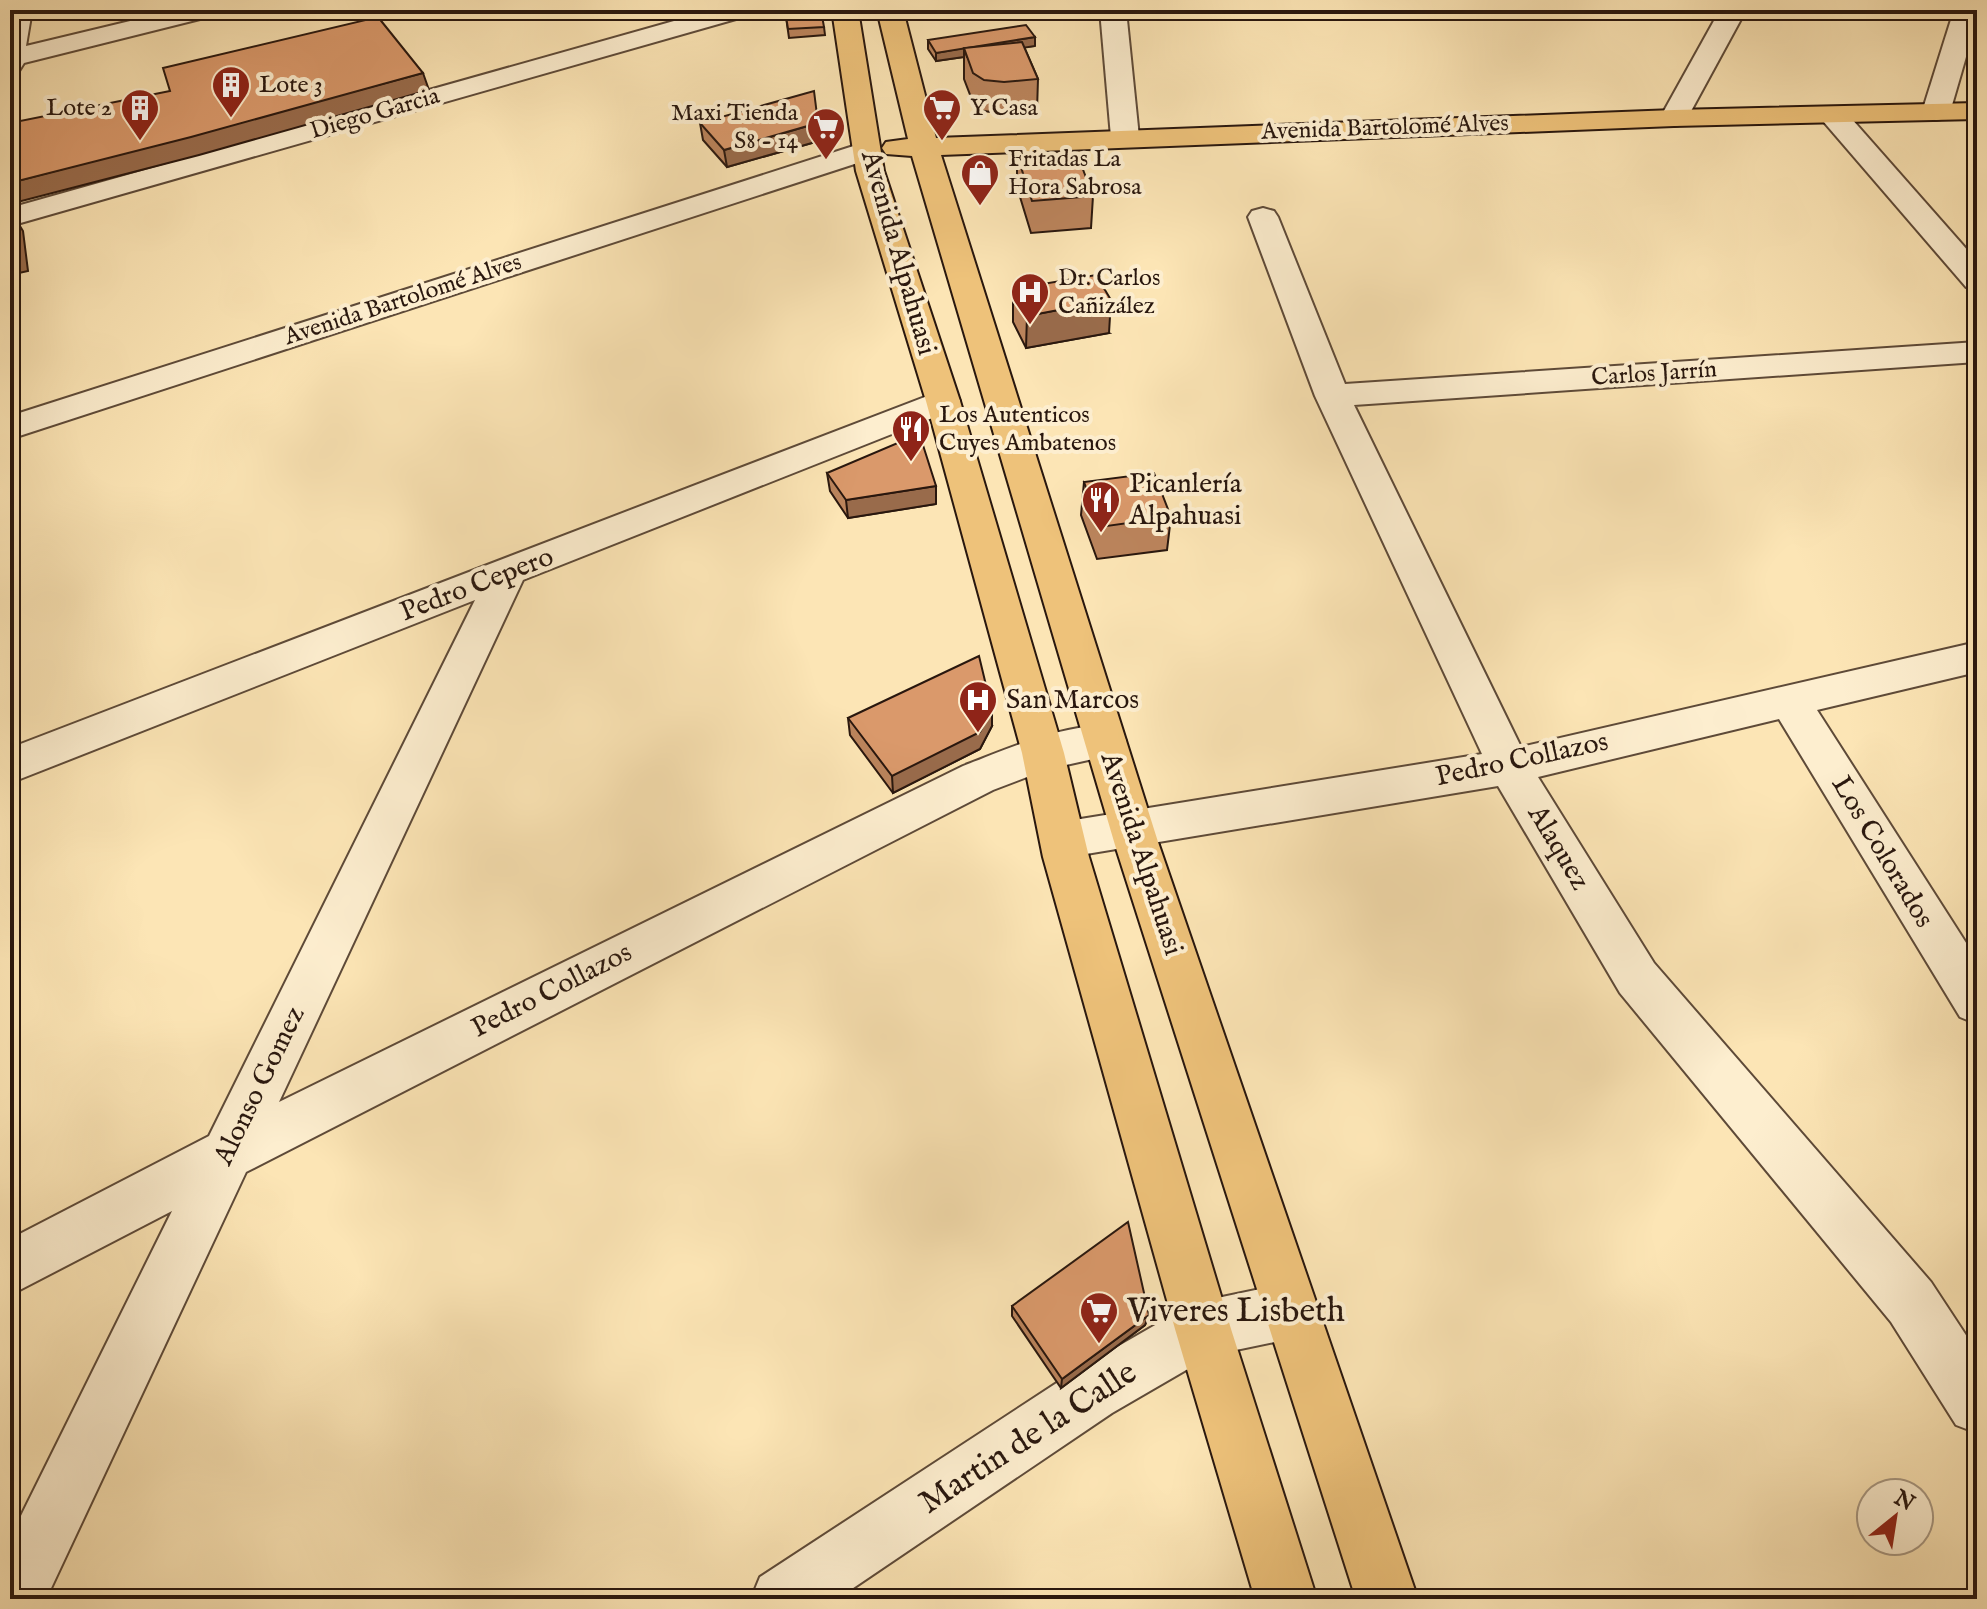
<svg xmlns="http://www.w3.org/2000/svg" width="1987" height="1609" font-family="'IM FELL English',serif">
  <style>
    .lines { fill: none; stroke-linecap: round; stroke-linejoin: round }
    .minor-casing { stroke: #5e4a38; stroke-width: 4 }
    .major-casing { stroke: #29170e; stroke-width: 4 }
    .minor { fill: #fdeecf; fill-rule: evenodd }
    .major { fill: #eec27a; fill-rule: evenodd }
    .wall { fill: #bb845c; stroke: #29170e; stroke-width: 2 }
    .shaded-wall { fill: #996b4b; stroke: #29170e; stroke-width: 2 }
    .building { fill: #da996b; stroke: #29170e; stroke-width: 2 }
    .labels { text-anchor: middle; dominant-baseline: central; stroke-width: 8; stroke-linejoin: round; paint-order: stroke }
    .far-poi-label { font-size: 24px; fill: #29170e; stroke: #fdeecf; text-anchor: start }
    .far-street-label { font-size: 24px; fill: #29170e; stroke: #fdeecf }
    .street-label { font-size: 28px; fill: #29170e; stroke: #fdeecf }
    .poi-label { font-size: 28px; fill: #29170e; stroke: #fdeecf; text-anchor: start }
    .near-poi-label { font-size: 34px; fill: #29170e; stroke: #fdeecf; text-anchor: start }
    .near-street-label { font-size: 34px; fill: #29170e; stroke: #fdeecf }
  </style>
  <rect width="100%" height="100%" fill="#fce5b5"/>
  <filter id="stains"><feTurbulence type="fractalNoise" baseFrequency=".0025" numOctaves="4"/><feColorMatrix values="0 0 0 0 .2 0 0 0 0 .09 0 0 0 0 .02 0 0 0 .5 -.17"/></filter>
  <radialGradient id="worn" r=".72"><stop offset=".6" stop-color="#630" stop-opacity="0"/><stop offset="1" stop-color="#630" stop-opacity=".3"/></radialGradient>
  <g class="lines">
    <!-- minor casing -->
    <g class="minor-casing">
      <g id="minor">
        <path d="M10 10H32L26 46 176 10H220L216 15 24 63 19 71 10 73Z"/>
        <path d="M713 10H754L750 15 10 226V208Z"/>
        <path d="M1100 10H1126L1139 137 1135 143 1125 145 1115 143 1111 137Z"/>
        <path d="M1720 10H1746L1684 124 1674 126 1664 124 1660 118Z"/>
        <path d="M1954 10H1977V19L1950 112 1946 118 1936 120 1926 118 1922 112Z"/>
        <path d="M1833 107 1843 109 1977 261V289L1966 287 1823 121 1819 115 1823 109Z"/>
        <path d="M866 142 876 145 880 151 876 157 10 439V416Z"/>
        <path d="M1263 208 1274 211 1278 217 1345 384 1977 342V362L1354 405 1521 747 1977 642V672L1817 710 1977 960V1024L1960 1017 1779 719 1538 777 1654 963 1931 1282 1977 1352V1433L1956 1425 1891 1322 1620 993 1498 786 1062 858 1046 853 1040 840 1046 827 1062 822 1482 754 1315 396 1248 217 1252 211Z"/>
        <path d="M943 390 955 393 960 401 955 409 523 580 279 1102 963 766C1003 751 1079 716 1120 729L1126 741 1120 753 1048 769 993 790 246 1172 46 1599H10V1538L172 1211 10 1295V1239L209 1136 475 600 10 783V748Z"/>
        <path d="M1289 1283 1309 1291 1317 1311 1309 1331 1289 1339 1212 1355 1112 1413 837 1599H751L760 1577 1072 1373 1183 1309 1203 1301Z"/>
      </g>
    </g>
    <!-- major casing -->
    <g class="major-casing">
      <g id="major">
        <path d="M832 10H858L884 171 960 401 1064 753 1089 857 1231 1329 1317 1599H1255L1175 1329 1043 857 1022 753 926 401 856 171Z"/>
        <path d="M877 10H903L936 138 1674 110 1977 103V119L1674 126 941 155 1159 845 1418 1599H1356L1115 845 912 156 886 154 882 148 886 142 908 139Z"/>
      </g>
    </g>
    <!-- minor -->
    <use href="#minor" class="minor"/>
    <!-- major -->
    <use href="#major" class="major"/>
  </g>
  <!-- wall -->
  <g class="wall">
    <path d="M785 10 824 27 825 35 789 38Z"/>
    <path d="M928 40 1035 46 1024 47 1038 79 1037 111 1004 114 984 111 974 105 964 79V57L936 61 928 49Z"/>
    <path d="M700 123 819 141 727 167 703 140Z"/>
    <path d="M1017 155 1093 196 1091 228 1031 233 1017 187Z"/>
    <path d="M1013 289 1109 333 1026 348 1013 322Z"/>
    <path d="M827 473 936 504 848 518 830 491Z"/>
    <path d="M1084 482 1171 517 1167 550 1097 559 1081 515Z"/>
    <path d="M848 718 992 726 980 749 893 793 850 735Z"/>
    <path d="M1012 1306 1149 1315 1145 1325 1061 1388 1012 1316Z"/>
  </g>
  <!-- shaded-wall -->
  <g class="shaded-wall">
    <path d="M1035 37V46L967 57 964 48Z"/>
    <path d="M964 48V57L936 61V53Z"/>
    <path d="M423 73 429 90 199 155 10 204V183Z"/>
    <path d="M818 123 819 141 727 167 724 150Z"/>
    <path d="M12 213 23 231 28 271 10 275Z"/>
    <path d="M1111 300 1109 333 1026 348 1027 316Z"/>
    <path d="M936 486V504L848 518 846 500Z"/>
    <path d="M992 710V726L980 749 893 793 892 776Z"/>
    <path d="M1149 1315 1145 1325 1061 1388 1062 1379Z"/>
  </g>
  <!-- building -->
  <g class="building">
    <path d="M785 10H821L824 27 788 29Z"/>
    <path d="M378 17 423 73 191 137 10 183V123L170 91 163 68Z"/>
    <path d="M1026 25 1035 37 936 53 928 40Z"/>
    <path d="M1022 42 1038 79 1004 82 984 80 973 73 964 48Z"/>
    <path d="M814 91 818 123 724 150 700 123Z"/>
    <path d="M1076 151 1093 196 1032 201 1017 155Z"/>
    <path d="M12 213 17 253 10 255V214Z"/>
    <path d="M1096 275 1111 300 1027 316 1013 289Z"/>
    <path d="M907 439 922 442 936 486 846 500 827 473Z"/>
    <path d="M1154 473 1171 517 1100 527 1084 482Z"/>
    <path d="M979 656 992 710 980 732 892 776 848 718Z"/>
    <path d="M1128 1222 1149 1315 1062 1379 1012 1306Z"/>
  </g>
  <!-- icons -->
  <defs>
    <g id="building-pin" transform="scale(2)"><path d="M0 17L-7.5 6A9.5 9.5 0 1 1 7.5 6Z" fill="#8f2418" stroke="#fdeecf"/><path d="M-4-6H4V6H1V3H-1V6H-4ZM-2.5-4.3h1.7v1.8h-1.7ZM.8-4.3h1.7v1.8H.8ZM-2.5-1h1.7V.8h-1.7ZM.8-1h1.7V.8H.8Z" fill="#fff"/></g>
    <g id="supermarket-pin" transform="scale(2)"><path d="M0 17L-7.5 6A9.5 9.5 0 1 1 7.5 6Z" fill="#8f2418" stroke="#fdeecf"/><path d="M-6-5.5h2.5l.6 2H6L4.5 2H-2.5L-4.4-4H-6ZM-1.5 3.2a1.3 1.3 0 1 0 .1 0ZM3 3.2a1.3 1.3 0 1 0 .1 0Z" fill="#fff"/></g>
    <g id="shop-pin" transform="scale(2)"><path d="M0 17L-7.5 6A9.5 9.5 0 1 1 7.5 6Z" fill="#8f2418" stroke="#fdeecf"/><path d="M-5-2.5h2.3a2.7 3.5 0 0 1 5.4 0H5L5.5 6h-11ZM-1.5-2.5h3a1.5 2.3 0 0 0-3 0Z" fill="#fff"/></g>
    <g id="hospital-pin" transform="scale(2)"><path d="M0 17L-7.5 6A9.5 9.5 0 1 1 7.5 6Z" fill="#8f2418" stroke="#fdeecf"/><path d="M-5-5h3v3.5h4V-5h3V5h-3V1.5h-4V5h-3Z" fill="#fff"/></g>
    <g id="restaurant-pin" transform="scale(2)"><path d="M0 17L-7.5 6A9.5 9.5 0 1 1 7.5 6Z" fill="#8f2418" stroke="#fdeecf"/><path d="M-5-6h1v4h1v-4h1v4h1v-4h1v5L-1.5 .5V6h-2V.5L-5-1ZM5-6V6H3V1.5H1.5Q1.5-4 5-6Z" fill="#fff"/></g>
  </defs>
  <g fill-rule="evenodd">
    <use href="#building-pin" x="231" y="85"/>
    <use href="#building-pin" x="140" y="108"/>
    <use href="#supermarket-pin" x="942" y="108"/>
    <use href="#supermarket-pin" x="826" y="127"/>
    <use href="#shop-pin" x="980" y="173"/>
    <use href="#hospital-pin" x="1030" y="292"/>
    <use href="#restaurant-pin" x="911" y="429"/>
    <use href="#restaurant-pin" x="1101" y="500"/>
    <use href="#hospital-pin" x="978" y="700"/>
    <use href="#supermarket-pin" x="1099" y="1311"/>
  </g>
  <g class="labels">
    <!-- far-poi labels -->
    <g class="far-poi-label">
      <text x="259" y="85">Lote 3</text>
      <text x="112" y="108" text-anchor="end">Lote 2</text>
      <text x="970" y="108">Y Casa</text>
      <text x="798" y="113" text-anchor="end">Maxi Tienda<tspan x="798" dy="28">S8 - 14</tspan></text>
      <text x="1008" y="159">Fritadas La<tspan x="1008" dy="28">Hora Sabrosa</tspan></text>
      <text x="1058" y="278">Dr. Carlos<tspan x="1058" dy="28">Cañizález</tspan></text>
      <text x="939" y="415">Los Autenticos<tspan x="939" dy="28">Cuyes Ambatenos</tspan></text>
    </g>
    <!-- far-street labels -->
    <g class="far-street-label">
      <text transform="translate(375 114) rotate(-16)">Diego Garcia</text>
      <text transform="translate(1385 128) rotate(-2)">Avenida Bartolomé Alves</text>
      <text transform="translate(403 300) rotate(-18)">Avenida Bartolomé Alves</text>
      <text transform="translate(1654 374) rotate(-4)">Carlos Jarrín</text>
    </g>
    <!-- street labels -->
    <g class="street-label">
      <text transform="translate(898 253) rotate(74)">Avenida Alpahuasi</text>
      <text transform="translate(477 585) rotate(-21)">Pedro Cepero</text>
      <text transform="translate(1522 760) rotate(-12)">Pedro Collazos</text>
      <text transform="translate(1558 848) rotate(59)">Alaquez</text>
      <text transform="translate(1882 852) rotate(59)">Los Colorados</text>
      <text transform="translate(1141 854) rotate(72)">Avenida Alpahuasi</text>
      <text transform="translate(552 991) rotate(-27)">Pedro Collazos</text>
      <text transform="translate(260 1086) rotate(-64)">Alonso Gomez</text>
    </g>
    <!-- poi labels -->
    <g class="poi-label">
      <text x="1129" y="484">Picanlería<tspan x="1129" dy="32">Alpahuasi</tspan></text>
      <text x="1006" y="700">San Marcos</text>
    </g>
    <!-- near-poi labels -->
    <g class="near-poi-label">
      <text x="1127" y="1311">Viveres Lisbeth</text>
    </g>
    <!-- near-street labels -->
    <g class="near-street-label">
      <text transform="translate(1028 1438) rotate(-33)">Martin de la Calle</text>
    </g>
  </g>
  <!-- margin -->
  <rect width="1987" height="1609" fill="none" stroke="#fce5b5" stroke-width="40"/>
  <rect x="12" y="12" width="1963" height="1585" fill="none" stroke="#29170e" stroke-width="4"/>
  <rect x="20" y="20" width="1947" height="1569" fill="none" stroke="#29170e" stroke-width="2"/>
  <!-- north arrow -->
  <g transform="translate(1895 1517) rotate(30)"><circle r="38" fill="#fdeecf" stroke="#a89882" stroke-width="2"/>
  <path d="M0-6L14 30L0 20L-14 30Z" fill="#8f2418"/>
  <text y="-12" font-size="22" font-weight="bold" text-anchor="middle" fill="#29170e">N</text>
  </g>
  <rect width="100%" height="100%" filter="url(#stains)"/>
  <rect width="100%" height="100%" fill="url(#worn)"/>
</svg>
